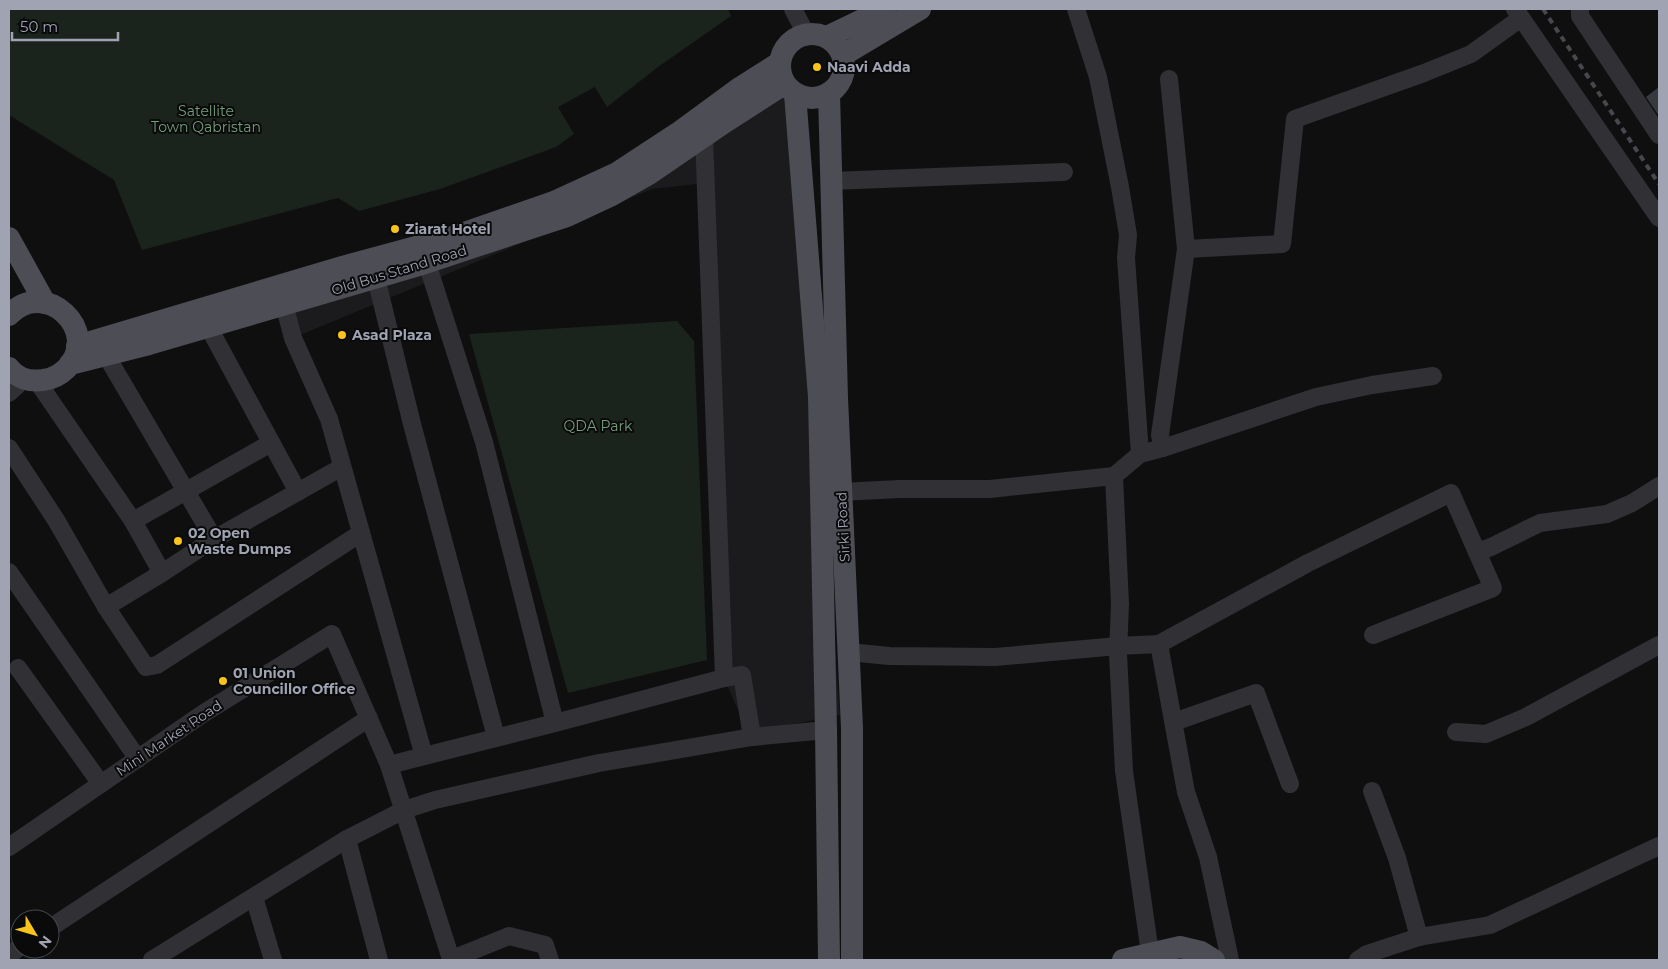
<svg xmlns="http://www.w3.org/2000/svg" width="1668" height="969" font-family="Montserrat,sans-serif">
  <style>
    .built { fill: #1b1b1d }
    .green { fill: #1b231d }
    .building { fill: #38393e }
    .lines { fill: none; stroke-linecap: round; stroke-linejoin: round }
    .minor { stroke: #303035; stroke-width: 18 }
    .major { stroke: #4c4d55; stroke-width: 22 }
    .rail { stroke: #47484e; stroke-width: 4; stroke-dasharray: 6 5; stroke-linecap: butt }
    .poi-dot { fill: #fac41d; stroke: #0a0a0b; stroke-width: 2 }
    .labels { text-anchor: middle; dominant-baseline: central; stroke-width: 4; stroke-linejoin: round; paint-order: stroke }
    .poi-label { font-size: 14px; font-weight: bold; fill: #9fa3b2; stroke: #0a0a0b; text-anchor: start }
    .park-label { font-size: 14px; fill: #759e7b; stroke: #0a0a0b }
    .street-label { font-size: 14px; fill: #9fa3b2; stroke: #0a0a0b }
  </style>
  <rect width="100%" height="100%" fill="#0f0f10"/>
  <!-- built -->
  <path class="built" d="M784 85 793 94 840 715 748 733 724 678 706 183 652 189 293 338 284 304 427 263Z"/>
  <!-- green -->
  <g class="green">
    <path d="M9 9H728L731 16 658 67 607 107 595 87 558 107 574 134 556 147 440 189 359 211 338 198 142 250 114 180 9 115Z"/>
    <path d="M677 321 694 341 707 660 568 693 469 334Z"/>
  </g>
  <!-- building -->
  <path class="building" d="M1659 87V116L1646 97Z"/>
  <g class="lines">
    <!-- minor -->
    <g class="minor">
      <path d="M793 9 806 34"/>
      <path d="M1076 9 1098 77 1120 187 1128 235 1126 258 1140 454"/>
      <path d="M1515 9 1659 218"/>
      <path d="M1580 9V16L1659 135"/>
      <path d="M704 136 724 678"/>
      <path d="M831 181 1064 172"/>
      <path d="M1186 249 1282 244 1295 119 1424 73 1471 54 1521 18"/>
      <path d="M427 263 484 442 555 723 724 678 742 675 752 737"/>
      <path d="M376 278 412 424 496 737"/>
      <path d="M284 304 293 338 329 419 424 756"/>
      <path d="M208 326 298 492"/>
      <path d="M106 355 214 539"/>
      <path d="M37 381 133 521 162 573"/>
      <path d="M9 393 24 379"/>
      <path d="M9 448 56 520 106 607 146 667 157 665 361 533"/>
      <path d="M1163 448 1160 435 1186 249 1169 79"/>
      <path d="M1114 476 1120 604 1118 654 1124 771 1151 960"/>
      <path d="M841 492 899 489H990L1114 476 1140 454 1163 448 1316 397 1372 385 1433 376"/>
      <path d="M133 521 271 443"/>
      <path d="M9 572 138 759"/>
      <path d="M106 607 162 573 214 539 342 467"/>
      <path d="M1373 635 1493 588 1477 552"/>
      <path d="M849 652 889 656 995 657 1118 646 1159 644"/>
      <path d="M18 668 101 784"/>
      <path d="M1174 722 1256 693 1290 784"/>
      <path d="M1456 732 1486 734 1526 717 1659 645"/>
      <path d="M389 765 555 723"/>
      <path d="M1372 791 1397 858 1419 937"/>
      <path d="M347 839 379 960"/>
      <path d="M9 847 204 713 332 634 389 765 450 956 457 957 509 936 545 945 550 960"/>
      <path d="M254 897 273 960"/>
      <path d="M50 928 369 718"/>
      <path d="M9 955 20 947"/>
      <path d="M152 960 347 839 404 810 435 800 599 763 752 737 826 730"/>
      <path d="M1230 960 1208 857 1186 792 1159 644 1308 563 1451 493 1477 552 1491 547 1540 523 1607 514 1632 503 1659 486"/>
      <path d="M1358 960 1367 954 1419 937 1490 925 1659 846"/>
    </g>
    <!-- major -->
    <g class="major">
      <circle cx="812" cy="66" r="32"/>
      <path d="M827 37 885 9"/>
      <path d="M843 55 920 9"/>
      <path d="M829 93 837 398 852 728V960"/>
      <path d="M795 94 819 397 826 730 829 960"/>
      <path d="M9 238 45 303"/>
      <path d="M9 315C45 277 102 331 67 368 60 375 53 379 43 380 30 382 17 378 9 368"/>
      <path d="M77 346 342 267 456 236 554 202 617 173 678 133 738 89 779 63"/>
      <path d="M70 364 149 344 419 265 567 216 612 195 649 174 725 122 784 84"/>
      <path d="M1123 960 1180 947 1201 952 1214 960"/>
    </g>
    <!-- rail -->
    <path class="rail" d="M1543 9 1659 184"/>
  </g>
  <!-- markers -->
  <g class="poi-dot">
    <circle cx="817" cy="67" r="5"/>
    <circle cx="395" cy="229" r="5"/>
    <circle cx="342" cy="335" r="5"/>
    <circle cx="178" cy="541" r="5"/>
    <circle cx="223" cy="681" r="5"/>
  </g>
  <g class="labels">
    <!-- poi labels -->
    <g class="poi-label">
      <text x="827" y="67">Naavi Adda</text>
      <text x="405" y="229">Ziarat Hotel</text>
      <text x="352" y="335">Asad Plaza</text>
      <text x="188" y="533">02 Open<tspan x="188" dy="16">Waste Dumps</tspan></text>
      <text x="233" y="673">01 Union<tspan x="233" dy="16">Councillor Office</tspan></text>
    </g>
    <!-- park labels -->
    <g class="park-label">
      <text x="206" y="111">Satellite<tspan x="206" dy="16">Town Qabristan</tspan></text>
      <text x="598" y="426">QDA Park</text>
    </g>
    <!-- street labels -->
    <g class="street-label">
      <text transform="translate(399 270) rotate(-17)">Old Bus Stand Road</text>
      <text transform="translate(843 527) rotate(-93)">Sirki Road</text>
      <text transform="translate(169 738) rotate(-34)">Mini Market Road</text>
    </g>
  </g>
  <!-- border -->
  <rect width="1668" height="969" fill="none" stroke="#9fa3b2" stroke-width="20"/>
  <!-- north arrow -->
  <g transform="translate(35 934) rotate(128)"><circle r="24" fill="#0a0a0b" stroke="#46474e"/>
  <path d="M0-4L9 19L0 12L-9 19Z" fill="#fac41d"/>
  <text y="-8" font-size="14" font-weight="bold" text-anchor="middle" fill="#9fa3b2">N</text>
  </g>
  <!-- scale -->
  <path d="M12 32v8h106v-8" fill="none" stroke="#9fa3b2" stroke-width="2.5"/>
  <text x="20" y="32" font-size="15" fill="#9fa3b2" stroke="#0a0a0b" stroke-width="4" paint-order="stroke">50 m</text>
</svg>
